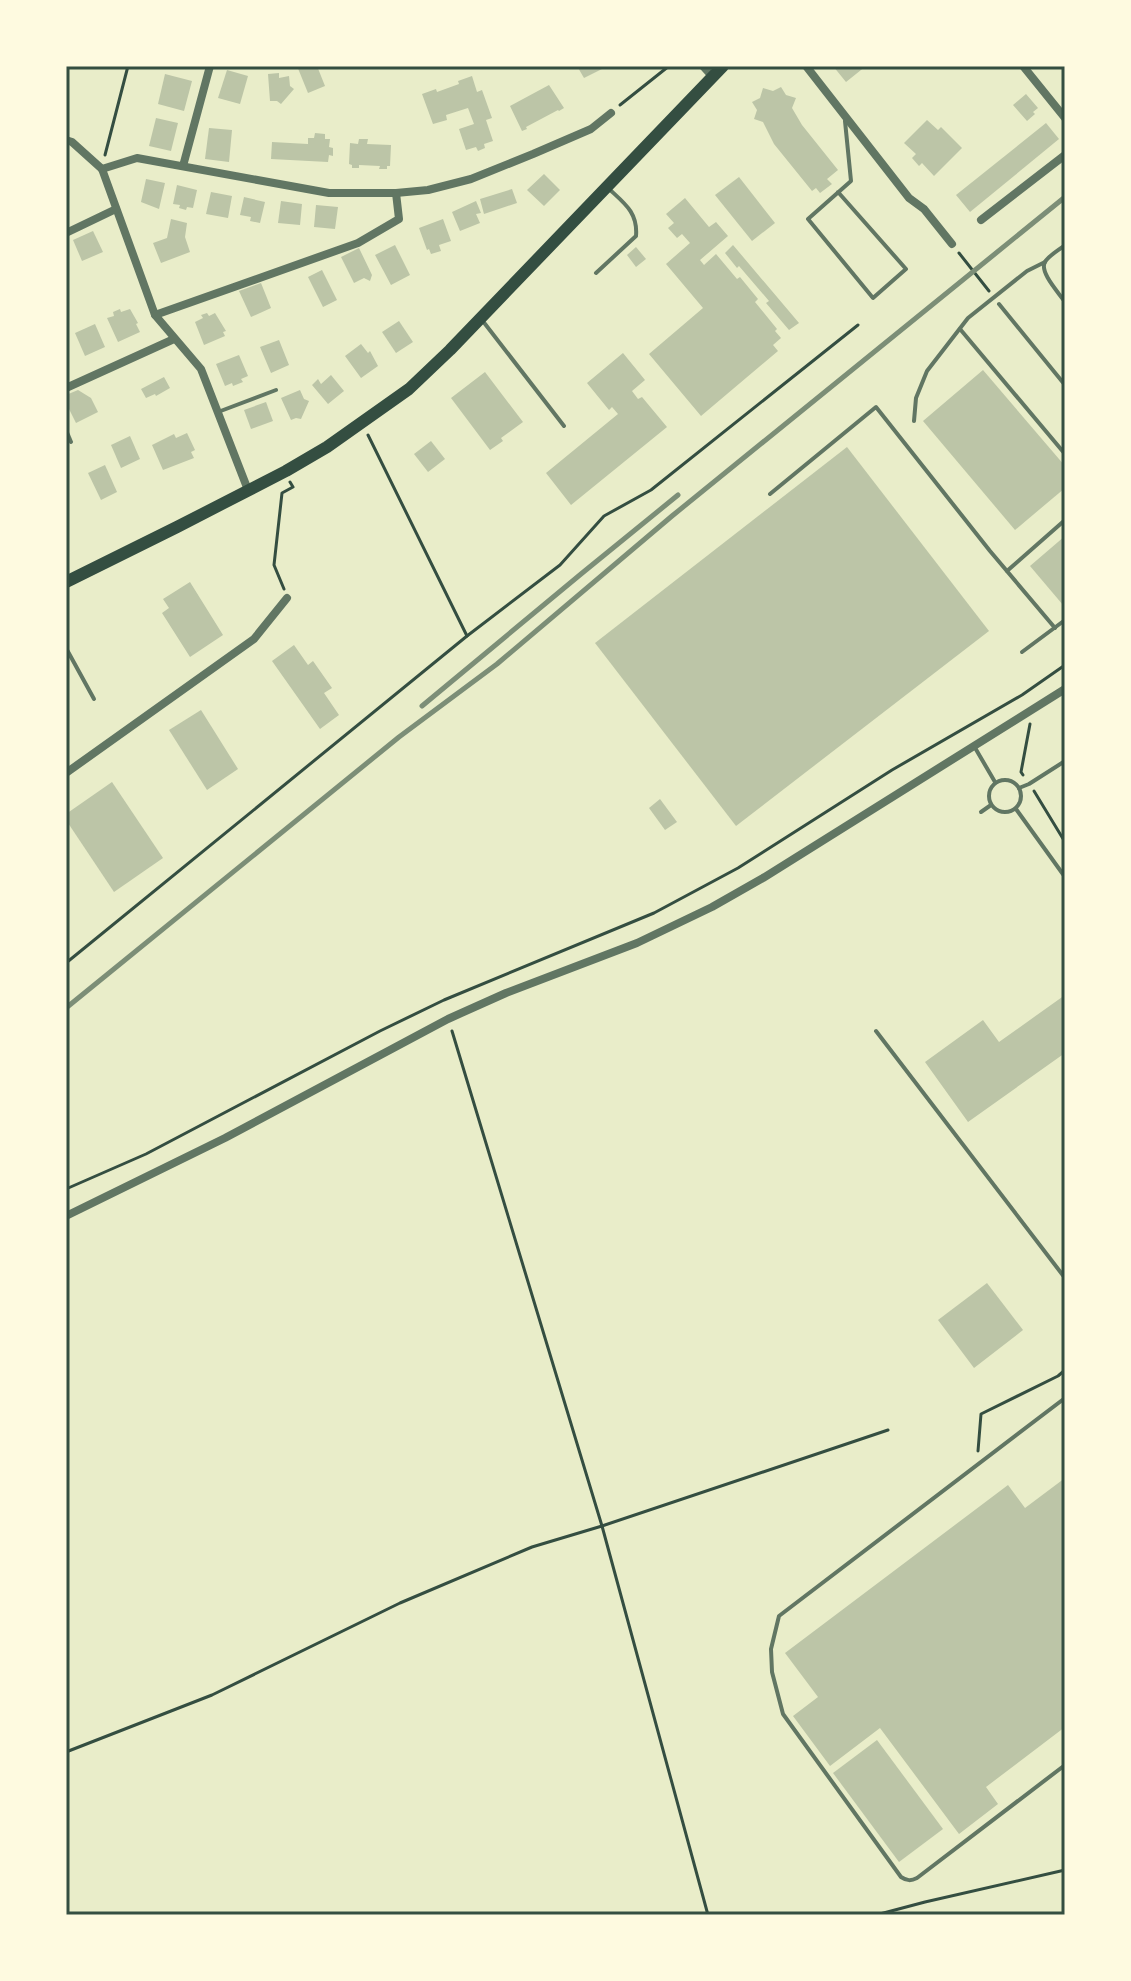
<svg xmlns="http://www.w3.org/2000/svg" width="1131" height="1981" font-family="'Roboto Serif',serif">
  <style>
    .building { fill: #bcc5a7 }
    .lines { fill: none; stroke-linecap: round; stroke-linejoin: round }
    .path { stroke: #344e41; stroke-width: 3 }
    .service { stroke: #617663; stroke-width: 4 }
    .minor { stroke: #617663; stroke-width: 8 }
    .secondary { stroke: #344e41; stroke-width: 12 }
    .rail { stroke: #7c8e77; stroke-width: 5 }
    .neatline { fill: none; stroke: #344e41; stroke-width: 3 }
  </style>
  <rect width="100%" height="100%" fill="#e9edc9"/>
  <!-- building -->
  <g class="building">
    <path d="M297 66H317L325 86 308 93Z"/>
    <path d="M577 66H608L584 78Z"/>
    <path d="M833 66H866L846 82Z"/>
    <path d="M227 70 248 76 240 104 218 98Z"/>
    <path d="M279 73V78L289 76 290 86 294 89 281 104 277 101H270L268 74Z"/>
    <path d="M165 74 192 81 184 111 158 104Z"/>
    <path d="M472 76 477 92 482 90 492 118 486 120 493 141 484 144 485 148 478 151 476 147 466 150 459 129 474 124 468 108 446 115 447 120 433 124 422 94 436 89 437 92 459 84 458 81Z"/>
    <path d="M549 85 564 108 559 111 558 110 526 127 527 129 522 131 510 106Z"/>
    <path d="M781 87 786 95 796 98 792 108 802 125 838 170 827 179 832 184 820 193 816 188 812 191 774 144 763 122 754 119 757 110 752 102 760 98 763 88 773 91Z"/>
    <path d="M1026 94 1038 108 1033 112 1035 114 1027 121 1013 105Z"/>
    <path d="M156 118 178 123 171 151 149 146Z"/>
    <path d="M927 120 938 130 941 127 962 148 934 176 922 163 919 166 912 158 916 154 904 143Z"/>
    <path d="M1046 123 1059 139 970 212 956 195Z"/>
    <path d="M209 128 232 130 229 162 205 159Z"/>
    <path d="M315 133 325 134V139H330L329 147 333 148V156L329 155 328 162 271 159 272 142 308 144V138H314Z"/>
    <path d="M359 139H368L367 144 391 145 390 166H387V169H379L380 166 359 165V168H352V165L349 164 350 143 358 144Z"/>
    <path d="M544 174 560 190 544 206 527 190Z"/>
    <path d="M739 177 775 223 752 241 715 195Z"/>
    <path d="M146 179 165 183 159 209 141 202Z"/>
    <path d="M177 185 197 190 193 208 187 207 186 210 179 208 180 205 173 204Z"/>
    <path d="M512 189 517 203 484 214 480 199Z"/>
    <path d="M211 192 232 196 228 218 206 214Z"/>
    <path d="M244 197 265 202 260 223 250 221 251 217 240 215Z"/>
    <path d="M685 198 709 227 716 222 728 236 700 260 704 265 716 254 737 279 740 277 758 299 755 302 777 329 775 331 781 338 773 345 778 351 701 416 649 354 703 308 666 264 690 243 682 234 677 238 668 228 674 223 666 214Z"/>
    <path d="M281 201 302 204 300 225 278 223Z"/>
    <path d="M476 201 481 213 476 214 480 223 460 231 452 212Z"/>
    <path d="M316 205 338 207 335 229 314 227Z"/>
    <path d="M171 219 187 223 185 237 190 252 161 263 153 243 167 238Z"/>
    <path d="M443 219 451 241 439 245 441 251 431 254 429 249 427 250 419 228Z"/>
    <path d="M93 231 103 252 82 261 73 240Z"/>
    <path d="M395 245 410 275 391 285 375 255Z"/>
    <path d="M733 245 799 323 789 330 766 303 769 301 739 266 737 268 725 253Z"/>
    <path d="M636 247 646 259 636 267 627 255Z"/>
    <path d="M359 248 372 275 370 281 364 278 354 283 341 257Z"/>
    <path d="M322 270 337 300 323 307 308 277Z"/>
    <path d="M261 283 271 308 251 317 239 291Z"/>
    <path d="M120 309 121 312 130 309 138 323 136 324 140 332 118 342 107 318 114 316 113 312Z"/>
    <path d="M207 313 209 316 215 313 226 331 223 332 225 336 204 345 195 322 203 318 201 315Z"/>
    <path d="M399 321 413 342 396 353 382 332Z"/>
    <path d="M95 324 105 347 85 356 75 333Z"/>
    <path d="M279 340 289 365 271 373 260 347Z"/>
    <path d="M361 344 368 353 370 351 378 366 361 378 345 356Z"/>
    <path d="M623 353 645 380 632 391 638 399 642 397 667 427 571 505 546 473 618 414 612 407 609 410 587 383Z"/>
    <path d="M239 355 248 376 241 379 243 382 233 386 232 383 225 386 216 364Z"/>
    <path d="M983 370 1065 466V488L1015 530 923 421Z"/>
    <path d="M485 372 523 422 501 438 503 441 490 450 451 398Z"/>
    <path d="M331 375 344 391 328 404 312 385 318 379 321 384Z"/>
    <path d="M164 377 170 388 156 396 155 394 146 398 141 389Z"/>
    <path d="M78 390 91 398 98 412 76 423 66 403V395Z"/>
    <path d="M300 390 304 399 309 401 301 419 296 418 291 420 281 398Z"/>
    <path d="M266 402 273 421 251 429 244 410Z"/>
    <path d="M187 433 195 450 191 452 194 458 163 470 152 445 174 434 176 438Z"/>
    <path d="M130 436 140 459 121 468 111 445Z"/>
    <path d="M431 441 445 459 428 472 414 454Z"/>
    <path d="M847 447 989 631 736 826 595 643Z"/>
    <path d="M105 465 117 492 101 500 88 473Z"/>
    <path d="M1065 536V603L1063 605 1030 566Z"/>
    <path d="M190 582 223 635 190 657 162 613 169 608 163 599Z"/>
    <path d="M294 645 308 665 313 661 332 688 324 693 339 715 320 729 272 661Z"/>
    <path d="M201 710 238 769 207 790 169 730Z"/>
    <path d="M112 782 163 858 114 892 66 820V814Z"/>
    <path d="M660 799 677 822 665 830 649 808Z"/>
    <path d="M1065 995V1053L968 1122 925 1062 983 1020 999 1042Z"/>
    <path d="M987 1283 1023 1330 974 1368 938 1320Z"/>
    <path d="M1065 1478V1727L986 1787 998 1804 959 1834 880 1728 830 1766 793 1716 818 1697 785 1653 1008 1485 1025 1508Z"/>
    <path d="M877 1740 943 1829 899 1862 833 1773Z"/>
  </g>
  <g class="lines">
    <!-- path -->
    <g class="path">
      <path d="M620 105 669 66"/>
      <path d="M105 155 128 66"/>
      <path d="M959 253 989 291"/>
      <path d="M368 435 467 636"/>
      <path d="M284 589 274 565 282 493 293 487 290 482"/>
      <path d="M1023 775 1021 772 1030 724"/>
      <path d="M1034 791 1065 842"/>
      <path d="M66 963 467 636 560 565 604 516 651 490 858 325"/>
      <path d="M452 1031 602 1526 708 1915"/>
      <path d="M66 1189 146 1154 380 1031 444 1000 654 913 738 868 892 770 1022 695 1065 665"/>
      <path d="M978 1451 981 1414 1058 1376 1065 1370"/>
      <path d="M66 1752 212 1695 400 1603 532 1547 602 1526 888 1430"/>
      <path d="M876 1915 925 1902 1065 1870"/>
    </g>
    <!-- service -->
    <g class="service">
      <path d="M838 192 906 269 873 298 808 219 851 181 845 121"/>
      <path d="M1065 245C1059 250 1048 256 1045 262 1039 272 1059 293 1065 302"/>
      <path d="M596 273 636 236C638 212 624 203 608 188"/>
      <path d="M999 304 1065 385"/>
      <path d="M482 320 564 426"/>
      <path d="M960 329 1065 454"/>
      <path d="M218 412 276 390"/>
      <path d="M914 421 916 398 927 371 968 318 1027 271 1045 262"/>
      <path d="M66 430 71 442"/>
      <path d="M770 494 876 407 990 551 1055 628"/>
      <path d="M1007 571 1065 520"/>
      <path d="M66 648 94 699"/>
      <path d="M1022 652 1065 620"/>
      <path d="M974 746 995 782"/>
      <circle cx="1005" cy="796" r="16"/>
      <path d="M1019 788 1029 784 1065 761"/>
      <path d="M1016 809 1065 877"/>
      <path d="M981 812 991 805"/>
      <path d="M876 1031 1065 1278"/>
      <path d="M1065 1398 779 1616 771 1649 772 1672 783 1714 901 1877C907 1881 911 1881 917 1878L1065 1765"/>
    </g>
    <!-- minor -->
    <g class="minor">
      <path d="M703 66 712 76"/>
      <path d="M806 66 909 198 924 209 952 244"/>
      <path d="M1023 66 1065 118"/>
      <path d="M66 140 72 142 102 169 137 158 329 193H396L428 190 471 179 533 154 591 129 611 113"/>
      <path d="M183 166 210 66"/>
      <path d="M102 169 155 315 201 369 248 490"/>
      <path d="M981 220 1065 155"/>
      <path d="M66 233 116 209"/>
      <path d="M155 315 358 243 399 219 396 193"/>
      <path d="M66 388 174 339"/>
      <path d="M66 773 254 639 287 598"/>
      <path d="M66 1216 225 1138 448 1019 506 993 637 943 712 907 763 878 1065 689"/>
    </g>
    <!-- secondary -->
    <path class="secondary" d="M66 582 177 527 286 471 327 447 409 389 450 350 723 66"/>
    <!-- rail -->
    <g class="rail">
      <path d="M422 706 581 574 678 495"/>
      <path d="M66 1008 399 737 497 664 672 516 1065 197"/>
    </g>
  </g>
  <!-- border -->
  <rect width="1131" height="1981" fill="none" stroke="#fefae0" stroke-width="136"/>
  <rect x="68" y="68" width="995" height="1845" class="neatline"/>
</svg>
